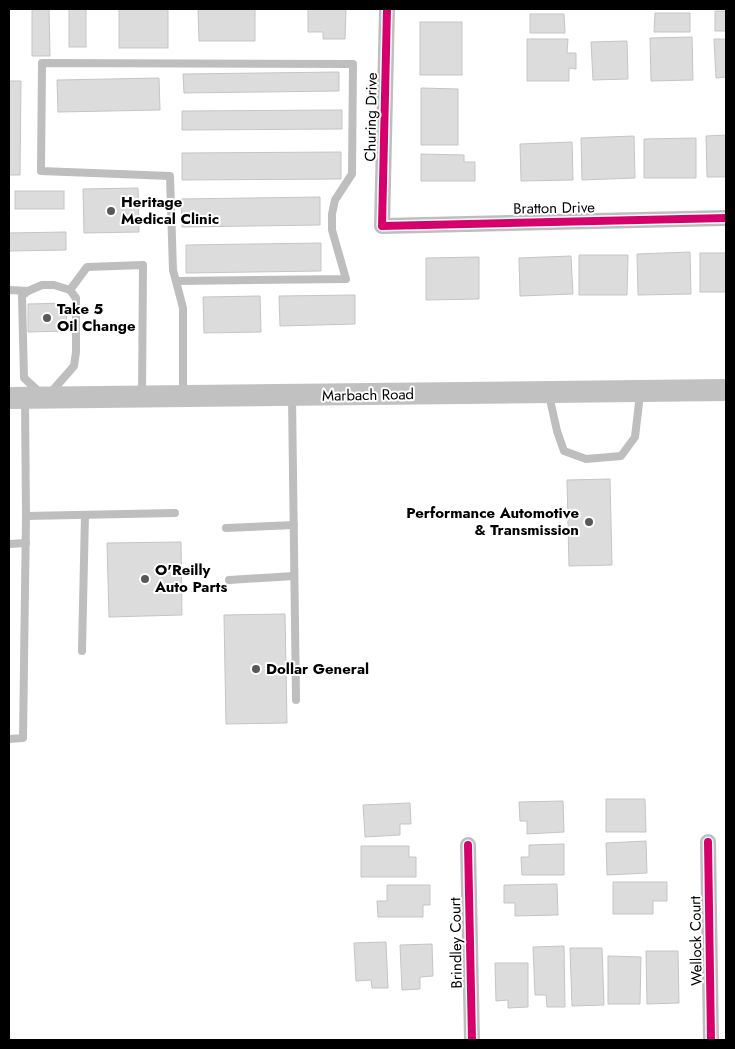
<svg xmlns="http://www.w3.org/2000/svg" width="735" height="1049" font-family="Jost,sans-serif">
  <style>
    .building { fill: #dcdcdc; stroke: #c5c5c5 }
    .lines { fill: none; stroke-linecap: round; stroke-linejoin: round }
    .lane { stroke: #bebebe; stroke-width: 8 }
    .street { stroke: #bebebe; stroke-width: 16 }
    .secondary { stroke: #c1c1c1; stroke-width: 22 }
    .cycleway-casing { stroke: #fff; stroke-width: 11 }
    .cycleway { stroke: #d6006c; stroke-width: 8 }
    .poi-dot { fill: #595959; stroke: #fff; stroke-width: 2 }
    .labels { text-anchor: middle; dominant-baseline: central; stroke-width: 4; stroke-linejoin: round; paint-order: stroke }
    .street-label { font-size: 15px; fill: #000; stroke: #fff }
    .poi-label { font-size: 15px; font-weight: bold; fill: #000; stroke: #fff; text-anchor: start }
  </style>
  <rect width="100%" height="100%" fill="#fff"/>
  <!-- building -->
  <g class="building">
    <path d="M32 9H49L50 56H32Z"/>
    <rect x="69" y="9" width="17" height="38"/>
    <rect x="119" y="9" width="49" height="39"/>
    <path d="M198 9H255V41H199Z"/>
    <path d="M308 9H346L345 39H323V32H308Z"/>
    <rect x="715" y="11" width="11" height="20"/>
    <path d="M655 13H690V32H654Z"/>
    <path d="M530 14H564L565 33H530Z"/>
    <rect x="420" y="22" width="42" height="53"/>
    <path d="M692 37 693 80 651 81 650 38Z"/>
    <path d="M527 39H568L567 53H576V69L569 68V81H527Z"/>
    <path d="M714 39H726V77L716 78Z"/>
    <path d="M627 41 628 79 593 80 591 42Z"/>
    <path d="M339 72V91L184 93 183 74Z"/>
    <path d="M159 78 160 110 58 112 57 80Z"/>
    <path d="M9 81H21L20 175H9Z"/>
    <path d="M421 88 458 89V145H421Z"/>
    <path d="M342 110V129L182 130V111Z"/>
    <path d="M726 135V177H707L706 136Z"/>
    <path d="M634 136 635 178 582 180 581 138Z"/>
    <path d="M696 138V178H644V139Z"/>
    <path d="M572 142 573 180 521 181 520 144Z"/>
    <path d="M341 152V179L182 180V153Z"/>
    <path d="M421 154 464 155V162H475V181H421Z"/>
    <path d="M138 188 139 232 84 233 83 189Z"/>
    <rect x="15" y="191" width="49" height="18"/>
    <path d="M320 197V225L182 227 181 199Z"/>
    <path d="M66 232V250L9 251V233Z"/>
    <path d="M321 243V271L186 273V245Z"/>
    <path d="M690 252 691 294 638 295 637 254Z"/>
    <rect x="700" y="253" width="26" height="39"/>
    <path d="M579 255H628L627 295H579Z"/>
    <path d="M571 256 573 294 520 296 519 258Z"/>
    <path d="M479 257V299L426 300V258Z"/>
    <path d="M355 295V324L280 326 279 296Z"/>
    <path d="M260 296 261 332 204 333 203 297Z"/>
    <path d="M66 303 67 331 28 332V304Z"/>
    <path d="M610 479 612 565 569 566 567 480Z"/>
    <path d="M181 542 182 615 109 617 107 543Z"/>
    <path d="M285 614 287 723 226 724 224 615Z"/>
    <path d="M606 799H645L646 832H606Z"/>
    <path d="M563 801 564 832 527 834V821H520L519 802Z"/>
    <path d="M410 803 411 824H400V835L365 837 363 805Z"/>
    <path d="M646 841 647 873 607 875 606 843Z"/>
    <path d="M564 844V875H522L521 857H529V845Z"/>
    <path d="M361 846H409V857H416V877H361Z"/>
    <path d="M613 882H667V901H653V914H613Z"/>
    <path d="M557 884 558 915 515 916V903H504V885Z"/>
    <path d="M387 885H430V905H423V917H378L377 901H387Z"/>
    <path d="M386 942 388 988H372L371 980 356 981 354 943Z"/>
    <path d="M432 944 433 976 420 977V989L402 990 400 945Z"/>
    <path d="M564 946 565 1007H547L546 995H535L533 947Z"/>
    <path d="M570 948H602L604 1005 572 1006Z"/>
    <path d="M646 951H678L679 1003 647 1004Z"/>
    <path d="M608 956 641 957 640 1004H608Z"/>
    <path d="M495 963H528V1007L508 1008V1000L496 1001Z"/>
  </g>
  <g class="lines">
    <!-- lane -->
    <g class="lane">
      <path d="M176 281 346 279 332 230V214L335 200 352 174 353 64 42 63 41 171 170 176 173 270 183 308V394"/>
      <path d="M42 285H54L70 290 76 298V352L74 366 46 398 24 378 22 296 28 291Z"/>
      <path d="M9 290 28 291"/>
      <path d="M70 290 87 267 143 265 142 394"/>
      <path d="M549 395 557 431 564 451 586 459 621 456 635 437 640 394"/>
      <path d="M292 397 296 700"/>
      <path d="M26 516 175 513"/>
      <path d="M226 528 294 525"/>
      <path d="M9 544 26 543"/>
      <path d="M229 580 294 576"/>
      <path d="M82 651 85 515"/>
      <path d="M9 739 23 738 26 516 25 400"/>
    </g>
    <!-- street -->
    <g class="street">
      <path d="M387 9 382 226 726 218"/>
      <path d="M708 842 711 1040"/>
      <path d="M468 845 472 1040"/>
    </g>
    <!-- secondary -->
    <path class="secondary" d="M9 398 726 390"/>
    <!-- cycleway casing -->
    <g class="cycleway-casing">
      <g id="cycleway">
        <path d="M387 9 382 226 726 218"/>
        <path d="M708 842 711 1040"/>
        <path d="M468 845 472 1040"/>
      </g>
    </g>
    <!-- cycleway -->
    <use href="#cycleway" class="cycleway"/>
  </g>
  <!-- markers -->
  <g class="poi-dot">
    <circle cx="111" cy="211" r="5"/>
    <circle cx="47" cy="318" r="5"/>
    <circle cx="589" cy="522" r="5"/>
    <circle cx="145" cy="579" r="5"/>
    <circle cx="256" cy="669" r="5"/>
  </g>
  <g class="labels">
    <!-- street labels -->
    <g class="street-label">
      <text transform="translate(371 117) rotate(-89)">Churing Drive</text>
      <text transform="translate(554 208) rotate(-1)">Bratton Drive</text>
      <text transform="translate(368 395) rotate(-1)">Marbach Road</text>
      <text transform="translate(696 941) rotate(-91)">Wellock Court</text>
      <text transform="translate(456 943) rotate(-91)">Brindley Court</text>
    </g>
    <!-- poi labels -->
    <g class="poi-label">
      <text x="121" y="202">Heritage<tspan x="121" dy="17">Medical Clinic</tspan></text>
      <text x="57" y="309">Take 5<tspan x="57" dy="17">Oil Change</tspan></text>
      <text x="579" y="513" text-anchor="end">Performance Automotive<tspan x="579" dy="17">&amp; Transmission</tspan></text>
      <text x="155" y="570">O'Reilly<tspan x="155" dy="17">Auto Parts</tspan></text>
      <text x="266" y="669">Dollar General</text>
    </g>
  </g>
  <!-- border -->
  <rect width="735" height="1049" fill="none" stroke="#000000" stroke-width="20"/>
</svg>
